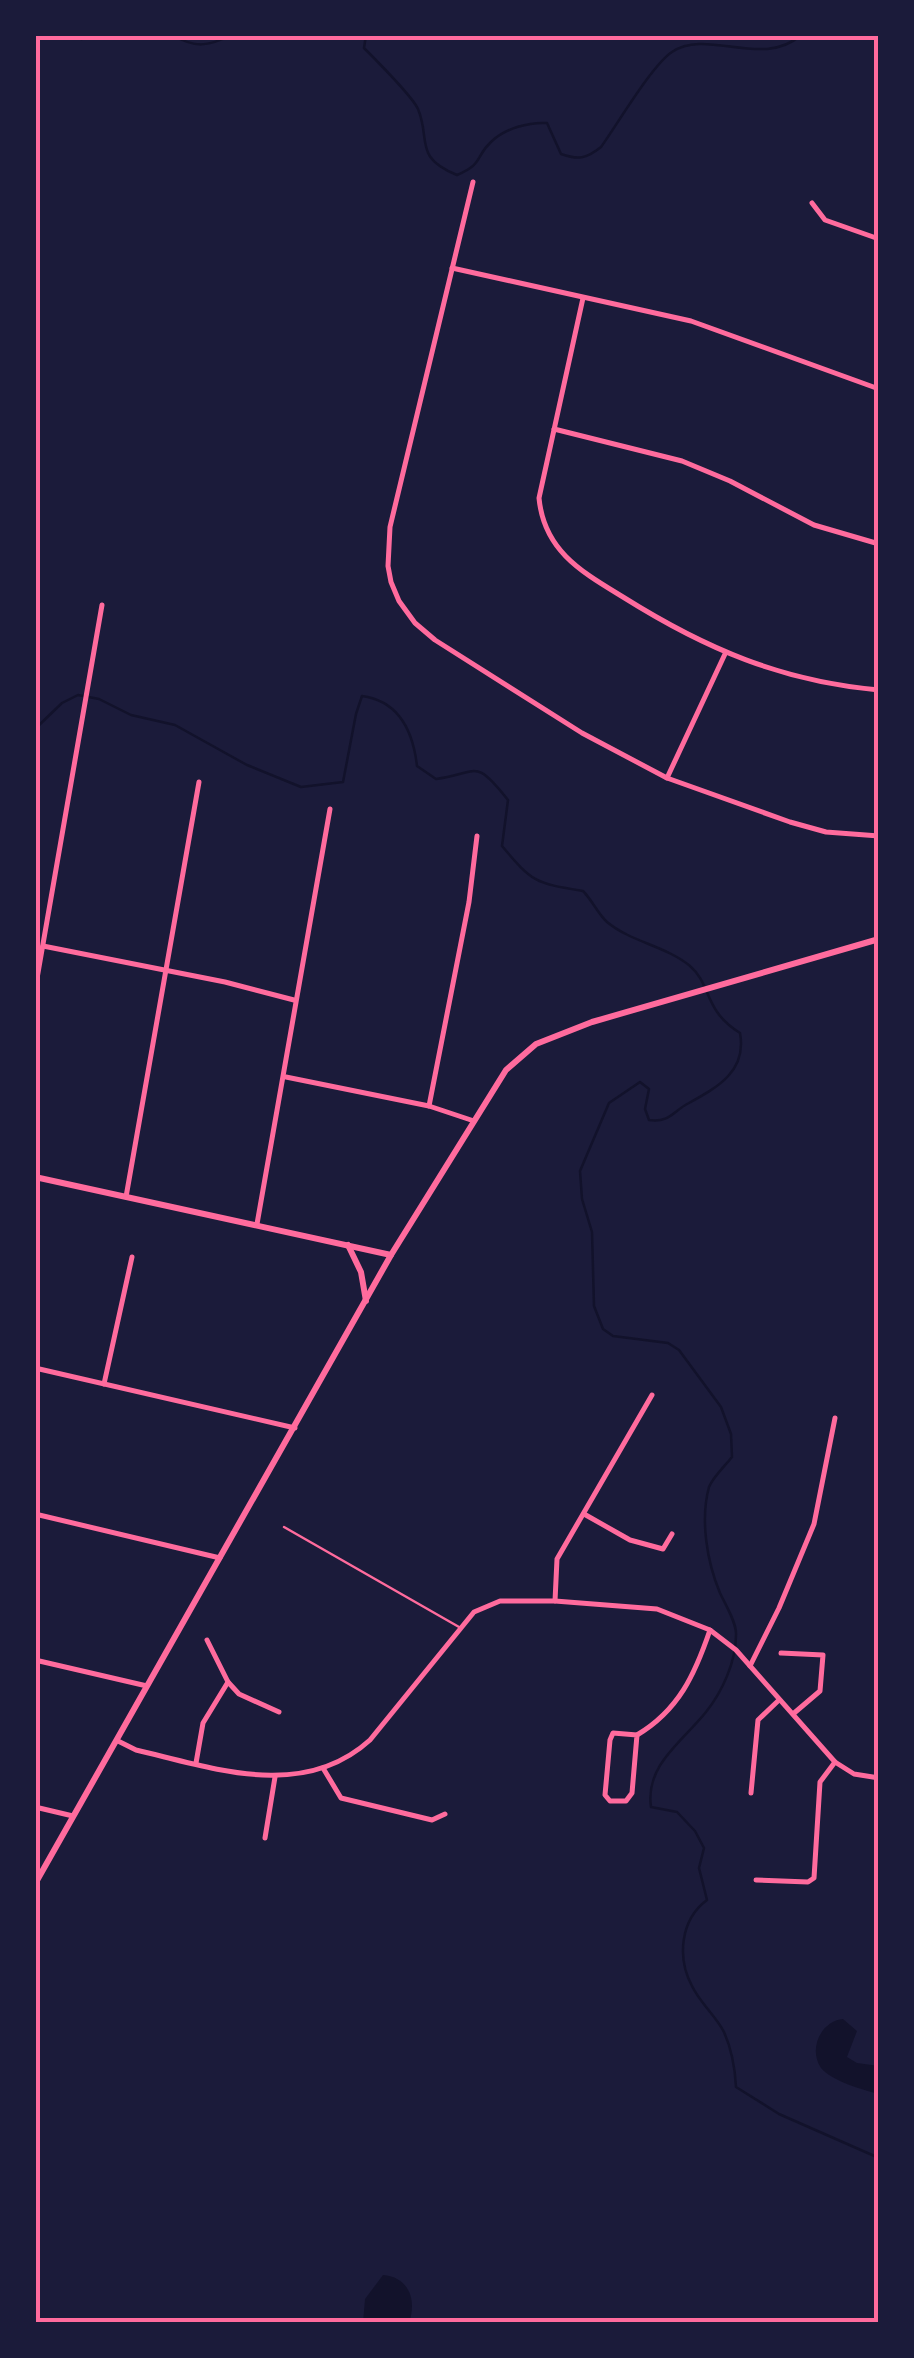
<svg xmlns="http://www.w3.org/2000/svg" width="914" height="2358" font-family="'Alegreya Sans',sans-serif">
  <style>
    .water { fill: #12122b }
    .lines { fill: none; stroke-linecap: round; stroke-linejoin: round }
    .stream { stroke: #12122b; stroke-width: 2.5 }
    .service { stroke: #ff6b9d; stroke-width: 2.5 }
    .minor { stroke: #ff6b9d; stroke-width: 5 }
    .tertiary { stroke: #ff6b9d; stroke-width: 6 }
    .secondary { stroke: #ff6b9d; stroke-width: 6 }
    .neatline { fill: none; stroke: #ff6b9d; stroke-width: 4 }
  </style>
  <rect width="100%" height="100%" fill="#1b1b3a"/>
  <!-- water -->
  <g class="water">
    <path d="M843 2019 857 2031 847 2057 857 2063 879 2066V2094C863 2090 832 2081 821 2068 808 2049 821 2021 843 2019Z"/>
    <path d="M383 2275C409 2277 417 2300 409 2323H363L365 2299Z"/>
  </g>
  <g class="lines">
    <!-- stream -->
    <g class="stream">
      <path d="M73 35 81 39 105 35"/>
      <path d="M172 35C195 48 208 47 231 35"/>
      <path d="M366 35 364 48C376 60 412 96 418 109 431 140 413 157 457 175 485 163 474 157 492 141 506 128 529 122 547 123L561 154C578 160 586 159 601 147 617 125 652 65 672 52 707 28 763 69 801 35"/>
      <path d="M35 729 62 703 78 695 99 699 131 715 175 725 247 765 301 787 343 782 356 714 362 696C399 701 413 731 417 766L436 779C479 773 474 757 508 800L502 846C533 883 535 883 583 891 592 900 598 914 607 922 631 942 666 946 690 966 712 985 703 1010 740 1033 747 1071 718 1087 689 1103 673 1111 670 1123 649 1120L645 1109 649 1089 640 1082 609 1103 580 1171 582 1199 592 1232 594 1306 603 1329 613 1336 668 1343 679 1350 721 1407 731 1434 732 1457C725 1466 713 1477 709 1487 700 1520 707 1562 720 1593 725 1604 737 1623 736 1635 736 1662 722 1692 706 1712 682 1742 645 1765 651 1807L677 1812 695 1831 704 1848 699 1868 707 1900C680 1920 677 1958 692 1986 700 2003 716 2016 724 2032 732 2050 735 2068 736 2087L779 2114 879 2158"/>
    </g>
    <!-- service -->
    <path class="service" d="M284 1527 459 1627"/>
    <!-- minor -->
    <g class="minor">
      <path d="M473 182 390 527 388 566 391 582 399 601 415 623 435 640 582 733 667 778 790 822 826 832 879 836"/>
      <path d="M812 203 825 220 879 239"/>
      <path d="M452 268 691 321 879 389"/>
      <path d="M583 298 539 498C544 551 582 572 623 597 706 649 781 681 879 690"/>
      <path d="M554 429 682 461 730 481 814 525 879 544"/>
      <path d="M667 778 725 654"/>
      <path d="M43 946 225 982 294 1000"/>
      <path d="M35 990 102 605"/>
      <path d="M286 1077 429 1106 474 1121"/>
      <path d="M429 1106 469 902 477 836"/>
      <path d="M126 1197 199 782"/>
      <path d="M257 1224 330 809"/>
      <path d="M35 1368 295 1428"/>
      <path d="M104 1384 132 1257"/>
      <path d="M35 1514 220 1558"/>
      <path d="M584 1514 630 1540 663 1549 672 1534"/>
      <path d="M555 1601 557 1559 652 1395"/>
      <path d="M781 1653 823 1655 820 1691 793 1714"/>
      <path d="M35 1660 147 1686"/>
      <path d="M750 1666 779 1608 814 1524 835 1418"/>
      <path d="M228 1682 239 1694 279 1712"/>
      <path d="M613 1733 637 1735 632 1793 626 1801H610L605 1795 610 1740Z"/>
      <path d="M637 1735C679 1710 695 1674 710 1630"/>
      <path d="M118 1741 136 1750C213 1768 303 1801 370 1740L474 1612 500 1601H555L657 1609 710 1630 736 1650 835 1762 854 1774 879 1778"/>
      <path d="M196 1763 203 1723 228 1682 207 1640"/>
      <path d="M323 1768 341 1798 432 1820 445 1814"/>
      <path d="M751 1793 758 1720 779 1700"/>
      <path d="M35 1807 73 1816"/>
      <path d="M265 1838 275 1777"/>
      <path d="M756 1880 808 1882 814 1878 820 1782 835 1762"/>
    </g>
    <!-- tertiary -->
    <path class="tertiary" d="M35 1884 391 1255"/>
    <!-- secondary -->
    <g class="secondary">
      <path d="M35 1177 391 1255 506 1070 536 1044 592 1022 879 939"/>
      <path d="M348 1245 361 1272 366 1301"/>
    </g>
  </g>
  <!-- border -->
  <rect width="914" height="2358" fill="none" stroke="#1b1b3a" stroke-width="75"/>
  <rect x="38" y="38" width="838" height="2282" class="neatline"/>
</svg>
